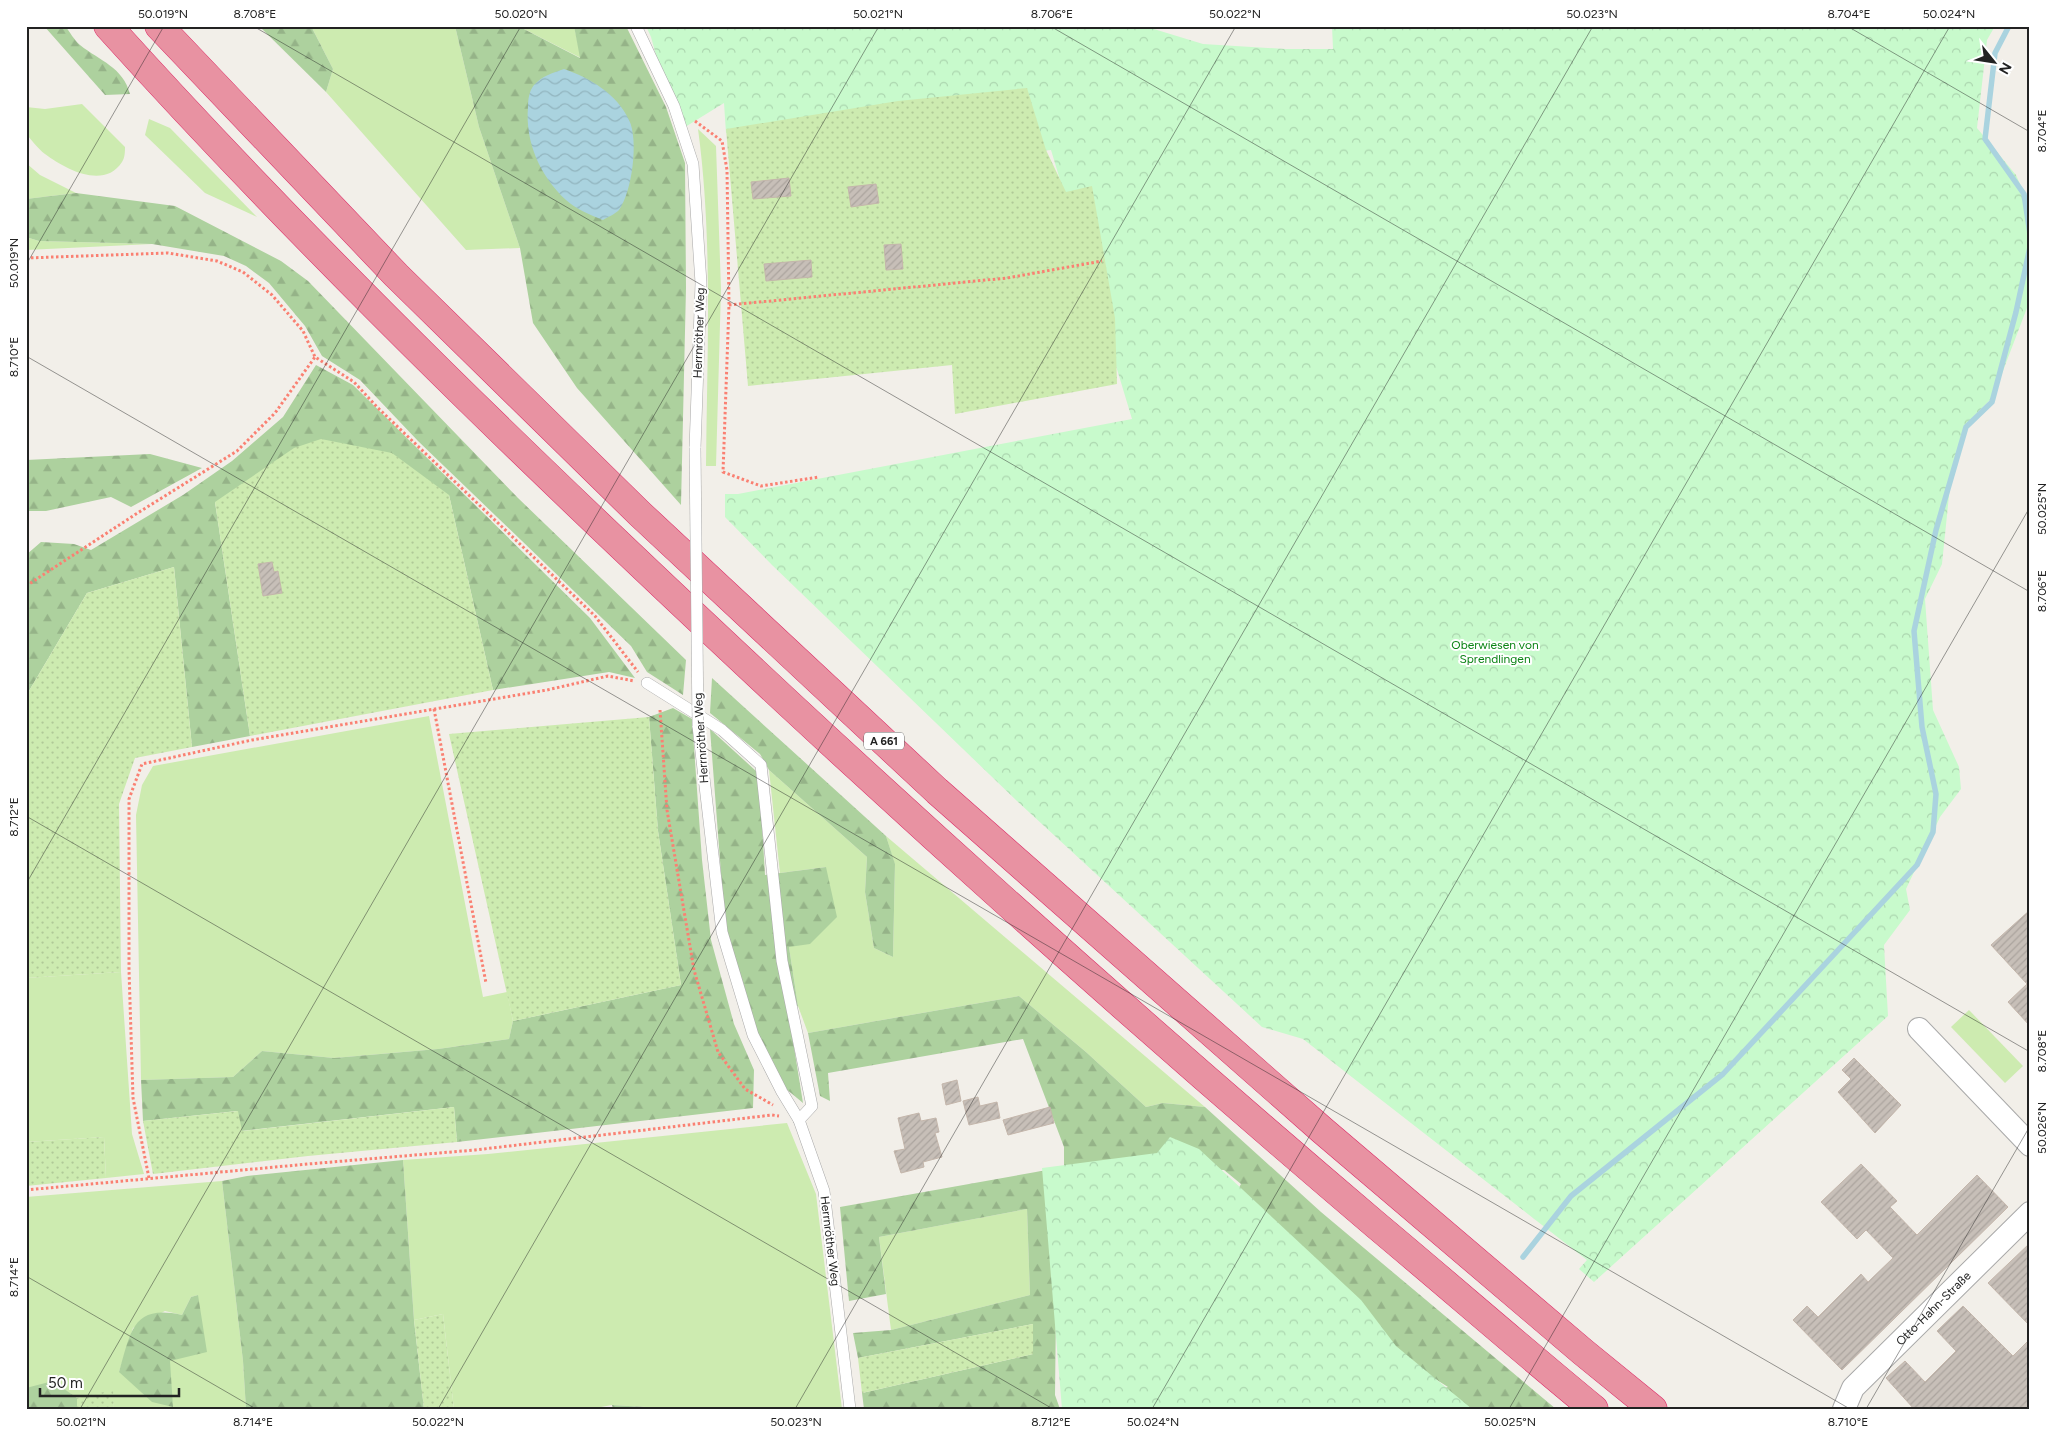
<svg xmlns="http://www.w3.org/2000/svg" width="2056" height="1435" font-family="Figtree,sans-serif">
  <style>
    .grass { fill: #cdebb0; fill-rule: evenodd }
    .forest { fill: url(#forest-firs) }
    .park { fill: url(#park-crowns) }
    .garden { fill: url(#garden-dots) }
    .water { fill: url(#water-waves) }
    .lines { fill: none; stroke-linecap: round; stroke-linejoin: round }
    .stream { stroke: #aad3df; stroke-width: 5.5 }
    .building { fill: url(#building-hatch); stroke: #c4b6ab }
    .lane-casing { stroke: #a9a9a9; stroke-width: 12 }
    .street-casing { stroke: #a9a9a9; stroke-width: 24 }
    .highway-casing { stroke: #dc2a67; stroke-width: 29 }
    .path { stroke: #fa8072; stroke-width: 3; stroke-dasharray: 2.5 2.5; stroke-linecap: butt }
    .lane { stroke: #fff; stroke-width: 11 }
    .street { stroke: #fff; stroke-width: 22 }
    .highway { stroke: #e892a2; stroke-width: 28 }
    .lane-bridge-casing { stroke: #a9a9a9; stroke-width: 12; stroke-linecap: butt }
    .lane-bridge { stroke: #fff; stroke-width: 11 }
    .ticks { fill: none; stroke: #222; stroke-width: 1; stroke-opacity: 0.45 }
    .labels { text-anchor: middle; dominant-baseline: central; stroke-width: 4; stroke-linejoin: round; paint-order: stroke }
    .shield { fill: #fff; stroke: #646464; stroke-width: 1 }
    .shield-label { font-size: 11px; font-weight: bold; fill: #222 }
    .street-label { font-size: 12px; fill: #222; stroke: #fff }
    .park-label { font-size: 12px; fill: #0c8416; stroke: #fff }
    .neatline { fill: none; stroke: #222; stroke-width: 2 }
    .ticks-label { font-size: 12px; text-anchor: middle; fill: #222 }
  </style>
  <defs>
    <pattern id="forest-firs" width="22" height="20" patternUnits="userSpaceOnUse" patternTransform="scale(1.25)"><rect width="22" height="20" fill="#add19e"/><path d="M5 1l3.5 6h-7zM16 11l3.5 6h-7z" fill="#95b388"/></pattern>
    <pattern id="park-crowns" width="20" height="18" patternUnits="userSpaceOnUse" patternTransform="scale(1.25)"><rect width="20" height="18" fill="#c8facc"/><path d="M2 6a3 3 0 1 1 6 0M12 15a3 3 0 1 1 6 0" fill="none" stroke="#acd6af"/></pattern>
    <pattern id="garden-dots" width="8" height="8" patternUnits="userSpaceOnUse" patternTransform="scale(1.25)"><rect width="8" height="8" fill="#cdebb0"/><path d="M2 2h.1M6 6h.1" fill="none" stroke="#b0c997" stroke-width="1.8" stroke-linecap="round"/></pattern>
    <pattern id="water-waves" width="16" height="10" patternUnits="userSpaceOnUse" patternTransform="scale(1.25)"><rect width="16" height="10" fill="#aad3df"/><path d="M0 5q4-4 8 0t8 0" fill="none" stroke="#92b5bf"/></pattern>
    <pattern id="building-hatch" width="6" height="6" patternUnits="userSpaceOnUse" patternTransform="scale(1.25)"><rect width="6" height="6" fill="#c7bfb8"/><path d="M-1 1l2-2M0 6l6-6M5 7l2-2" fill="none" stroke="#aba49e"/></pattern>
  </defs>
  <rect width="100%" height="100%" fill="#f2efe9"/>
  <!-- grass -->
  <g class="grass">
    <path d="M311 26H455L479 127 520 248 466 250 326 92 333 69Z"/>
    <path d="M518 26H574L581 58Z"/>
    <path d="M82 104 125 147C125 151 125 158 122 162 104 190 65 169 45 154 38 149 32 140 26 134V107L45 109Z"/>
    <path d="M149 119 170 128 257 217 205 193 145 135Z"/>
    <path d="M698 129 716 146 721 289 716 466H706C707 354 713 240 698 129Z"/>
    <path d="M26 163 40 175 76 193 26 199Z"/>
    <path d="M26 237 39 241 152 244 26 250Z"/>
    <path d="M429 716 483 997 507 992 513 1021 509 1039 438 1049 334 1058 262 1051 233 1077 141 1080 136 815 142 785 153 766Z"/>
    <path d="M769 770 867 857 865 892 874 948 893 957 895 865 886 836 1205 1107 1163 1103 1146 1107 1086 1052 1019 996 808 1033 798 1006 789 947 826 867 780 873Z"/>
    <path d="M121 972 132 1134 144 1174 106 1178 104 1137 26 1142V978Z"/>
    <path d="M1969 1010 2023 1066 2005 1083 1951 1027Z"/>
    <path d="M787 1123 816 1194 842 1409H679L612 1405 590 1409H454L443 1314 414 1320 403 1160 488 1154Z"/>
    <path d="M222 1181 243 1361 246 1409H114L112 1391 77 1398 53 1382 26 1389V1197ZM198 1295 170 1361 119 1372 133 1328 165 1311 182 1315 191 1297Z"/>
    <path d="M1027 1209 1030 1295 891 1330 879 1237Z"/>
  </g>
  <!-- forest -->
  <g class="forest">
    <path d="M44 26H65C70 32 74 40 80 45 100 61 123 67 130 94L105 95Z"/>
    <path d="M259 26H311L333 69 326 92Z"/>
    <path d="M455 26H518L580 58 574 26H626L666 107 685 163 686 288 681 505 577 388 533 323 520 248 479 127Z"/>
    <path d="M76 193 175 206 281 261 308 281 518 498 686 660 683 695 647 672 631 646 418 441 360 380 322 356 305 326 269 283 246 266 224 256 152 244 39 241 26 237V199Z"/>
    <path d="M316 365 353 385 590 618 635 678 609 672 493 690 449 495 215 502 250 736 192 747 174 567 87 593 26 696V555L41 542 74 544 91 550 183 495 232 461 283 417Z"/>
    <path d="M150 454 202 468 131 507 111 497 46 511H26V460Z"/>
    <path d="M712 678 886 836 895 864 893 957 874 948 865 892 867 857 769 770 760 754 710 713Z"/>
    <path d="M673 708 692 719 702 860 711 940 734 1024 754 1070 753 1108 457 1142 454 1107 241 1131 237 1111 143 1121 141 1080 233 1077 262 1051 334 1058 438 1049 509 1039 513 1021 681 985 658 831 649 717Z"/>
    <path d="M710 729 756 771 761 808 765 875 826 867 837 917 810 944 789 947 798 1006 788 1010 803 1103 785 1088 757 1031 725 926Z"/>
    <path d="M1019 996 1086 1052 1146 1107 1163 1103 1205 1107 1321 1212 1556 1409H1352L1448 1387 1276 1279 1228 1208 1241 1184 1224 1170 1141 1167 1056 1306 1055 1395 1060 1409H864L862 1393 1033 1354V1324L858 1358 853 1333 891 1330 1030 1295 1027 1209 879 1237 886 1294 849 1301 840 1207 1064 1167V1147L1023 1039 828 1073 830 1101 820 1096 808 1033Z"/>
    <path d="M403 1160 414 1320 424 1409H246L243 1361 222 1181 247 1176Z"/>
    <path d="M198 1295 207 1352 170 1361 173 1407 152 1402 119 1372C131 1332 132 1304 182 1315L191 1297Z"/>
    <path d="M53 1381 77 1398V1409H26V1388Z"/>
    <path d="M612 1405 678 1409H679H613Z"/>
  </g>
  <!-- park -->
  <g class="park">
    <path d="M646 26H1144L1203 44 1286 49H1333L1332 26H1995L1987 40 1977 128 2016 175 2030 206V300L1993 397 1970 420 1951 476 1942 564 1925 599 1933 710 1959 767 1961 789 1940 817 1906 889 1910 910 1884 945 1888 1016 1594 1282 1579 1269 1587 1260 1303 1039 1262 1027 1017 801 772 565 725 517V494H738L1132 419 1051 150 937 162 925 105 726 133 724 103 677 132 651 37Z"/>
    <path d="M1170 1137 1199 1149 1361 1300 1396 1346 1472 1409H1062L1042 1168 1157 1153Z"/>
  </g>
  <!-- garden -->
  <g class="garden">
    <path d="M1027 88 1046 150 1066 192 1092 186 1115 318 1117 384 955 414 952 365 748 386 726 129 898 101Z"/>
    <path d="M321 439 392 453 449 495 493 690 250 736 215 502 294 448Z"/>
    <path d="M174 567 192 747 135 758 119 804 121 972 26 978V696L87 593Z"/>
    <path d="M649 717 658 831 681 985 513 1021 449 734Z"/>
    <path d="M454 1107 457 1142 308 1156 153 1174 143 1121 238 1111 242 1131Z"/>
    <path d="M104 1137 106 1178 26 1186V1142Z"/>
    <path d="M443 1314 454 1409H424L414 1320Z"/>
    <path d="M1033 1324V1354L862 1393 858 1358Z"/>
    <path d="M113 1390 114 1409H77V1398Z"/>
  </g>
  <!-- water -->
  <path class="water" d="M564 69C590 78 617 94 629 120 639 140 632 192 619 210 615 214 608 217 603 220 590 215 576 209 566 200 540 176 525 142 528 107 528 100 529 91 534 85 542 76 552 73 564 69Z"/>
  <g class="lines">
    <!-- stream -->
    <g class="stream">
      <path d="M2009 26 1995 53 1985 139 2024 194 2030 234"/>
      <path d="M1523 1257 1571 1196 1723 1074 1917 865 1933 832 1936 794 1922 727 1914 631 1936 530 1966 427 1992 402 2016 312 2030 247"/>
    </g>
  </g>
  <!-- building -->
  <g class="building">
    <path d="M789 178 791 196 753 199 751 182Z"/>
    <path d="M876 184 879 203 851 207 848 187Z"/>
    <path d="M901 244 903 269 886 270 884 245Z"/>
    <path d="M811 260 812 277 766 281 764 264Z"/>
    <path d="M272 562 274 572 278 571 282 593 263 596 258 564Z"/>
    <path d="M2030 910V1026L2008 1002 2027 984 1991 945Z"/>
    <path d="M1854 1058 1901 1105 1875 1133 1838 1092 1851 1079 1842 1070Z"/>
    <path d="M957 1080 961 1101 946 1105 942 1084Z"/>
    <path d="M978 1097 980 1106 997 1102 1000 1118 969 1125 963 1101Z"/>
    <path d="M1050 1107 1054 1123 1008 1135 1003 1120Z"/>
    <path d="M919 1113 921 1121 936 1118 939 1132 935 1133 942 1157 923 1162 924 1167 901 1173 894 1151 905 1149 898 1118Z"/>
    <path d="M1861 1164 1897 1201 1890 1207 1917 1235 1977 1175 2008 1207 1842 1370 1793 1320 1807 1306 1818 1317 1861 1274 1868 1282 1893 1258 1866 1230 1857 1239 1821 1202Z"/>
    <path d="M2030 1243V1326L1988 1283Z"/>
    <path d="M1963 1306 2013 1356 2030 1339V1409H1914L1886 1378 1905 1361 1925 1382 1956 1351 1937 1331Z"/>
  </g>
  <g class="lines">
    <!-- lane casing -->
    <g class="lane-casing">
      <g id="lane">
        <path d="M636 26 674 106 693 164 701 283 695 448"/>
        <path d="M647 683 722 730 761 765 782 961 812 1106 799 1120"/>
        <path d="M698 726 722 932 753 1035 782 1092 799 1120 824 1191 850 1409"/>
      </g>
    </g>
    <!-- street casing -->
    <g class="street-casing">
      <g id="street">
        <path d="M1919 1029 2030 1145"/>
        <path id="s1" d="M1844 1409 1853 1388 2030 1213"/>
      </g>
    </g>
    <!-- highway casing -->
    <g class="highway-casing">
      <g id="highway">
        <path d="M108 26C323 264 554 485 788 703 980 881 1176 1055 1376 1225 1449 1286 1521 1349 1594 1409"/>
        <path d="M159 26 396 275 640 514 937 791 1322 1130 1583 1352 1653 1409"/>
      </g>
    </g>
    <!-- path -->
    <g class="path">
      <path d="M695 121 722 141 727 170 729 305 723 472 761 486 819 477"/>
      <path d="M26 258 168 253 217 261 243 272 272 295 303 331 315 357 354 382 377 407 595 616 638 672"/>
      <path d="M729 305 1007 278 1102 261"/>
      <path d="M26 586 136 514 237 451 275 413 315 357"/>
      <path d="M434 709 486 983"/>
      <path d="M660 710 667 810 694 970 718 1052 745 1089 773 1105"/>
      <path d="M149 1178 133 1098 129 970V799L142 764 252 740 547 690 608 676 634 681"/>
      <path d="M26 1190 308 1164 475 1150 772 1115 779 1116"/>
    </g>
    <!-- lane -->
    <use href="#lane" class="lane"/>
    <!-- street -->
    <use href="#street" class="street"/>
    <!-- highway -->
    <use href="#highway" class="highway"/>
    <!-- lane-bridge casing -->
    <g class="lane-bridge-casing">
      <path id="lane-bridge" d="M695 448 698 726"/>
    </g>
    <!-- lane-bridge -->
    <use href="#lane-bridge" class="lane-bridge"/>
  </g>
  <!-- ticks -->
  <path class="ticks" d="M253 26 2030 1052M1050 26 2030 592M1847 26 2030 132M26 265 164 26M26 356 1850 1409M26 816 1053 1409M26 884 521 26M26 1276 256 1409M80 1409 879 26M438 1409 1236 26M795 1409 1593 26M1152 1409 1950 26M1509 1409 2030 507M1866 1409 2030 1126"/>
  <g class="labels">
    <!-- shield labels -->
    <rect class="shield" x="864" y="732.5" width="40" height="17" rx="4"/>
    <g class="shield-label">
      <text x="884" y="741">A 661</text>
    </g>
    <!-- street labels -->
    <g class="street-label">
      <text transform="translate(699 333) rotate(-88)">Herrnröther Weg</text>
      <text transform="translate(701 738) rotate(-94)">Herrnröther Weg</text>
      <text transform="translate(830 1241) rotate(83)">Herrnröther Weg</text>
      <text stroke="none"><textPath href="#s1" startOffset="136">Otto-Hahn-Straße</textPath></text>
    </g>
    <!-- park labels -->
    <g class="park-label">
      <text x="1495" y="645">Oberwiesen von<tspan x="1495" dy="14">Sprendlingen</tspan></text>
    </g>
  </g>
  <!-- border -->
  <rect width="2056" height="1435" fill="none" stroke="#ffffff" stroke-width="55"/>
  <!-- north arrow -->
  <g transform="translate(1994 62) rotate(120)" stroke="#ffffff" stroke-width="4" paint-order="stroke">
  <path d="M0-4L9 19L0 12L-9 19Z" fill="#222222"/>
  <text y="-8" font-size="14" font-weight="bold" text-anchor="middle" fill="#222222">N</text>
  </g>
  <!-- scale -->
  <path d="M40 1388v8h139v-8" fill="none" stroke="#222222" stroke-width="2.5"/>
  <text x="48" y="1388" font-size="15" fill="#222222" stroke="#ffffff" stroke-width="4" paint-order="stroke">50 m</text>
  <rect x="28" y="28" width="2000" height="1380" class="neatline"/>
  <g class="ticks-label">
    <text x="163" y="18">50.019°N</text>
    <text x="255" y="18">8.708°E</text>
    <text x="521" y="18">50.020°N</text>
    <text x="878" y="18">50.021°N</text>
    <text x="1052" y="18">8.706°E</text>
    <text x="1235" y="18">50.022°N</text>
    <text x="1592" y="18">50.023°N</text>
    <text x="1849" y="18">8.704°E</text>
    <text x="1949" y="18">50.024°N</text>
    <text transform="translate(2042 131) rotate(-90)" y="4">8.704°E</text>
    <text transform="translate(14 263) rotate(-90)" y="4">50.019°N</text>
    <text transform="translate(14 357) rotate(-90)" y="4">8.710°E</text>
    <text transform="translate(2042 509) rotate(-90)" y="4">50.025°N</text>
    <text transform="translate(2042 591) rotate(-90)" y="4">8.706°E</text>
    <text transform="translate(14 817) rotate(-90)" y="4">8.712°E</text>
    <text transform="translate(2042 1051) rotate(-90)" y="4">8.708°E</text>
    <text transform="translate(2042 1128) rotate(-90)" y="4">50.026°N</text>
    <text transform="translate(14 1277) rotate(-90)" y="4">8.714°E</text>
    <text x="81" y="1426">50.021°N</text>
    <text x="253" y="1426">8.714°E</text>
    <text x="438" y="1426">50.022°N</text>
    <text x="796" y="1426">50.023°N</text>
    <text x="1051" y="1426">8.712°E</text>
    <text x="1153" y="1426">50.024°N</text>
    <text x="1510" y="1426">50.025°N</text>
    <text x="1848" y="1426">8.710°E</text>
  </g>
</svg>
